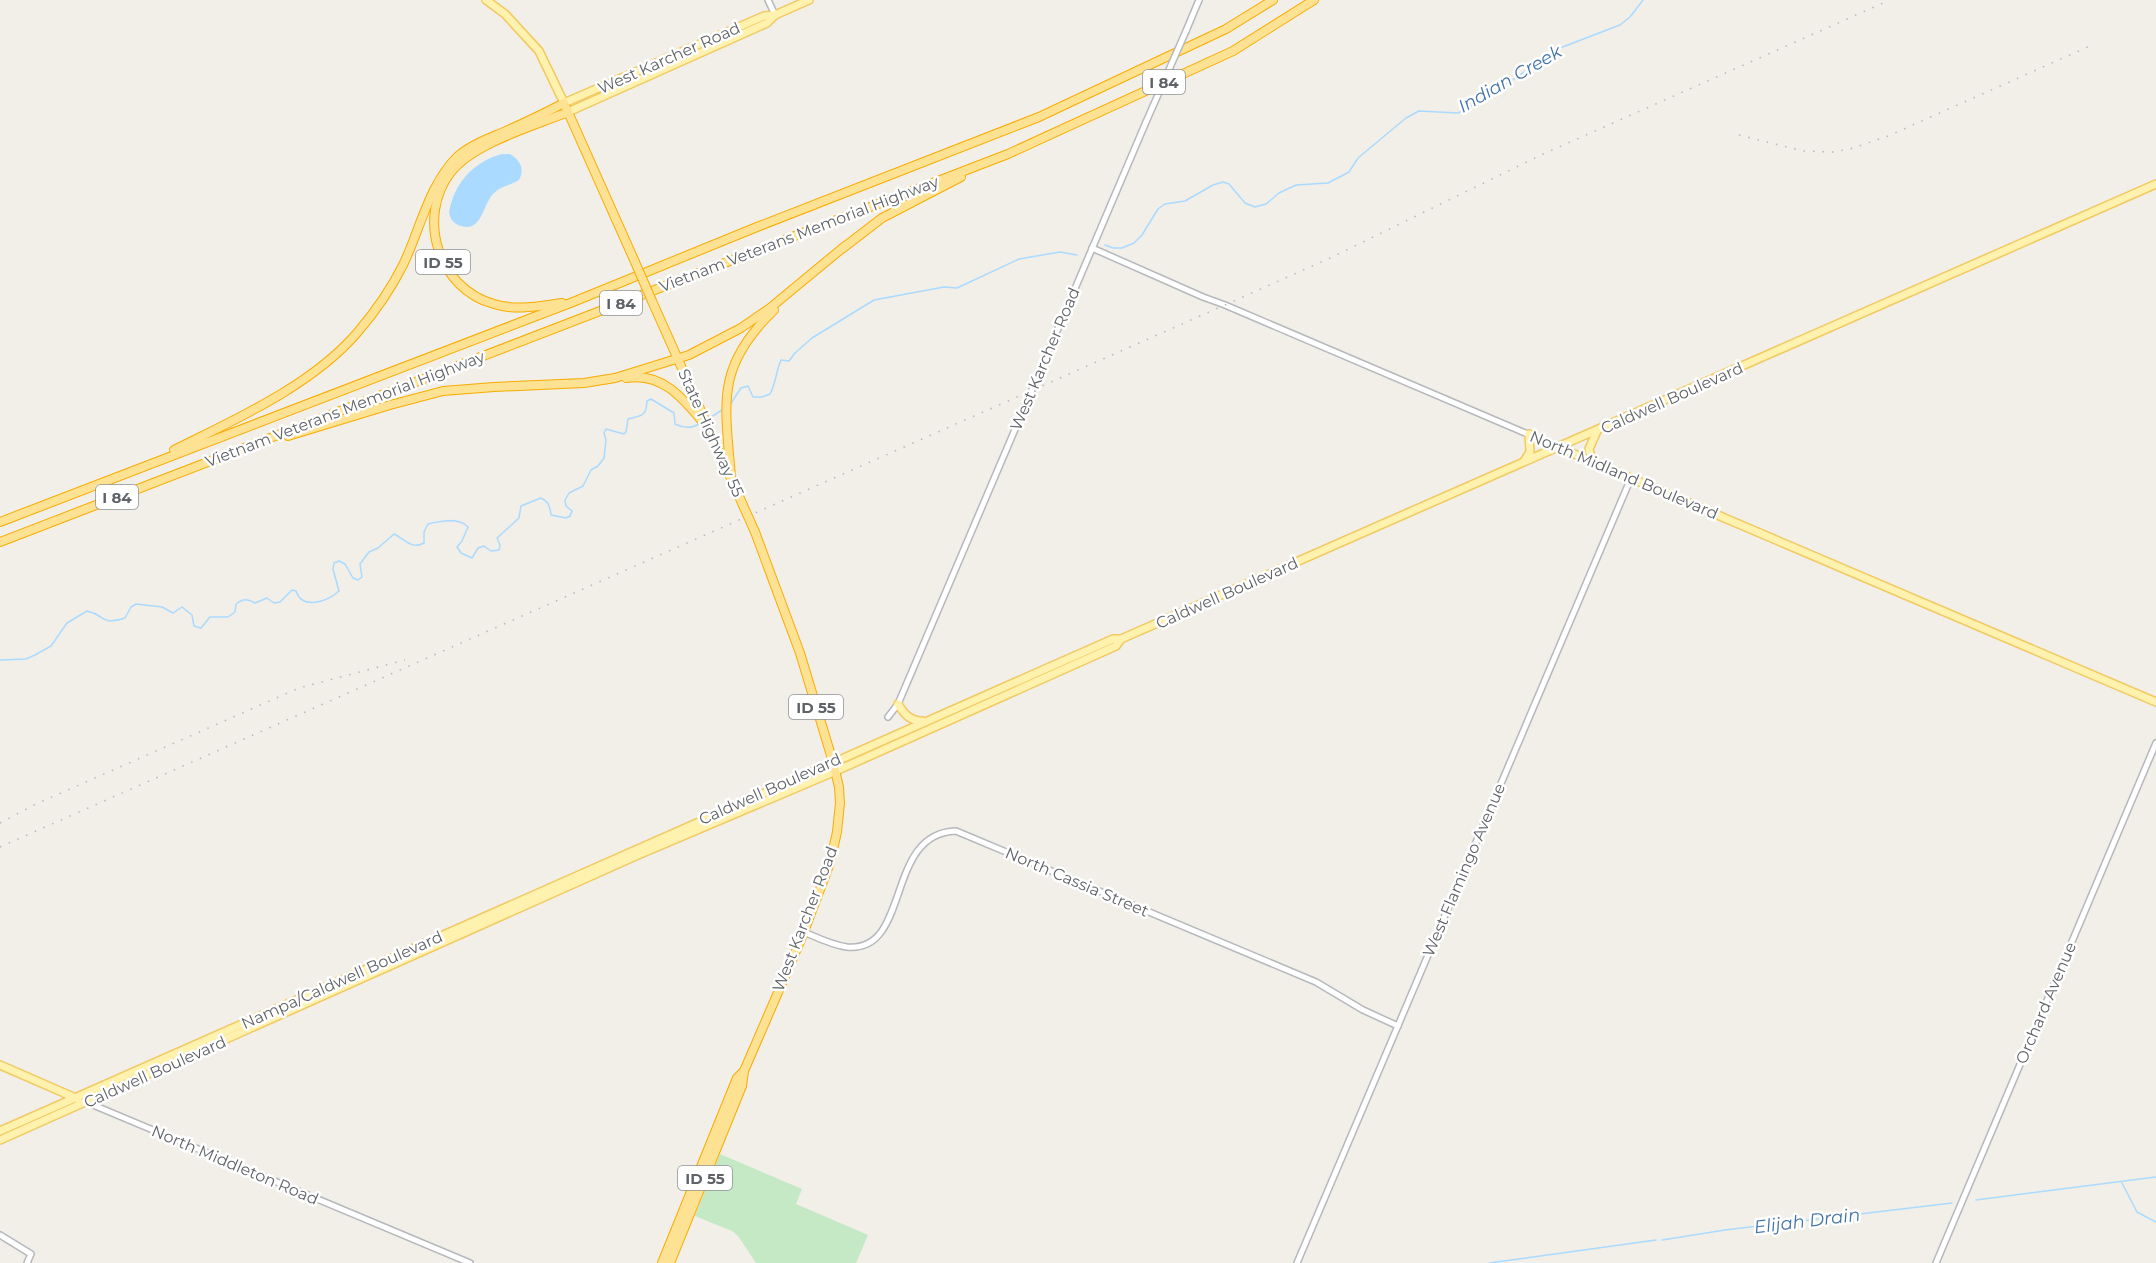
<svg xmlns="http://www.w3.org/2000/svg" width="2156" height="1263" font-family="Montserrat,sans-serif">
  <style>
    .green { fill: #c5e8c5 }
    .water { fill: #aadaff }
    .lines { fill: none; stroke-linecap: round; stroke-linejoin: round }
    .stream { stroke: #aadaff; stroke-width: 1.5 }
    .minor-casing { stroke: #b5b8bc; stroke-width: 8 }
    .major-casing { stroke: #f2c960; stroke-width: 10 }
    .highway-casing { stroke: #f9ab00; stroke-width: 10 }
    .minor { stroke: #fff; stroke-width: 5 }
    .major { stroke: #fff2af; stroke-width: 7 }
    .highway { stroke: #fde293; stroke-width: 8 }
    .rail { stroke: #b6b7b8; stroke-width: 1.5; stroke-dasharray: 1.5 8; stroke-linecap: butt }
    .minor-bridge-casing { stroke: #b5b8bc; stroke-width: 8; stroke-linecap: butt }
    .highway-bridge-casing { stroke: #f9ab00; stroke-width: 10; stroke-linecap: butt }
    .minor-bridge { stroke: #fff; stroke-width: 5 }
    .highway-bridge { stroke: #fde293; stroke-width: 8 }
    .labels { text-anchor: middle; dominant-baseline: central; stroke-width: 5; stroke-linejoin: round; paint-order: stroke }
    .shield { fill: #fff; stroke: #8f9295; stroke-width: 1.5 }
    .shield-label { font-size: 15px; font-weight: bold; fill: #5f6368 }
    .street-label { font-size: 16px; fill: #5f6368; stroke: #fff }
    .water-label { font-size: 18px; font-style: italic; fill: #4174aa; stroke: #fff }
  </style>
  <rect width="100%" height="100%" fill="#f1efe8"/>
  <!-- green -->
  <path class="green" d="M720 1154 802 1189 796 1204 868 1235 856 1263H756L738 1236 732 1231 695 1216Z"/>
  <!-- water -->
  <path class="water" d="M502 154H510C520 160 525 169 519 180 511 185 501 186 494 193 483 203 482 233 461 226 454 224 451 220 449 213 454 183 473 162 502 154Z"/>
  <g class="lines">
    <!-- stream -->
    <g class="stream">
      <path d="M1105 245 1113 248H1122L1134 243 1142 235 1158 209 1165 204 1185 201 1213 185 1223 182 1229 184 1245 203 1255 207 1266 204 1279 193 1296 185 1328 183 1349 172 1358 158 1406 118 1419 111 1458 113 1493 93 1560 48 1620 25 1630 17 1643 0"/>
      <path d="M729 406 741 388 748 386 753 397H762L770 394C776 383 776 371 781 360L789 361 795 353 812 338 874 300 944 287 957 288 1019 259 1060 252 1077 255"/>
      <path d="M708 419 722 410"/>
      <path d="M0 660 26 659 35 655 51 646 67 623 87 611C106 615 100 626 125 618L131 607 136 604 162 607 173 613 182 607 192 615 194 626 201 628 210 617H228L235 612 236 604C244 598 247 599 255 603L267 598 274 603 280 602 292 590 296 591C302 610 327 602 339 591L333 569 334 563 339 561 345 564 353 578 358 580 362 577 360 564 369 552 378 548 394 534C404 539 412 550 424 543V532L428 524C440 521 459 517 468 527L462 541 457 547 461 553 472 558 478 548 484 546 491 551 499 550 500 545 497 538 519 518 521 506 541 498C549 502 550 507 551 515L566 518 570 516 572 511 566 506 565 500 569 493 583 486 591 470 598 466 604 458 606 440 604 433 606 429 624 434 626 432 628 419C641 415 646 418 647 401L651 399 674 413 675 424C683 428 691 429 699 424"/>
      <path d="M2122 1183 2137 1212 2156 1222"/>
      <path d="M1976 1200 2156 1177"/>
      <path d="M1662 1240 1725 1230 1952 1203"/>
      <path d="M1489 1263 1656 1240"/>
    </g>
    <!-- minor casing -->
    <g class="minor-casing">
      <g id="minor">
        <path d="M768 0 775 15"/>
        <path d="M1186 31 1199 0"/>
        <path d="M1092 248 1203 297 1225 305 1558 447"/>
        <path d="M888 717 898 704 1146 122"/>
        <path d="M804 932C818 938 832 945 847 947 912 953 884 833 956 831L1316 982 1363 1010 1398 1026"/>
        <path d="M86 1102 470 1263"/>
        <path d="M0 1235 31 1254 27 1263"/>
        <path d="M1297 1263 1631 478"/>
        <path d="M1936 1263 2156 743"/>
      </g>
    </g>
    <!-- major casing -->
    <g class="major-casing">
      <g id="major">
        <path d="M486 0 505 14 539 51 564 103 764 16 775 15 809 0"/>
        <path d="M568 112 767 23 775 15"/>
        <path d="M1558 447 2156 702"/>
        <path d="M1525 460 1530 452 1529 434"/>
        <path d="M1592 461 1589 449 1597 431"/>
        <path d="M898 704C904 714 910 721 922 721"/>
        <path d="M0 1065 78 1099"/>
        <path d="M0 1131 1113 639H1121L2156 184"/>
        <path d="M0 1140 638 855 836 771 1116 646 1121 639"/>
      </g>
    </g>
    <!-- highway casing -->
    <g class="highway-casing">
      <g id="highway">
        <path d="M843 248 882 218 961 177"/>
        <path d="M652 301 742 503"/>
        <path d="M562 303C539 306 516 311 494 304 438 289 416 217 451 172 474 143 534 126 568 112"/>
        <path d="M626 378C661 372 682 397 702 421"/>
        <path d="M288 436 390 405 443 391 494 387 584 383 615 378 689 355 741 328 770 308 845 246"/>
        <path d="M174 450C236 419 311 386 357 333 375 312 391 289 403 265 420 230 429 184 458 156 472 144 490 138 506 131 526 122 545 113 564 103L635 262"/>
        <path d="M731 477C725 403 715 367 774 310"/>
        <path d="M0 522 573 302 757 227 1039 117 1226 29 1273 0"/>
        <path d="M0 542 1008 154 1233 51 1314 0"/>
        <path d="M662 1263 737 1078 744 1071 802 937 830 863 837 832 840 803 839 787 833 762 800 653 755 532"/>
        <path d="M670 1263 742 1086 744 1071"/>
      </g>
    </g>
    <!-- minor -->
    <use href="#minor" class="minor"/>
    <!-- major -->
    <use href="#major" class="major"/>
    <!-- highway -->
    <use href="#highway" class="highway"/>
    <!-- rail -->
    <g class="rail">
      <path d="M1739 135 1803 151 1834 152 1850 149 1888 136 2090 46"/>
      <path d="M0 823 36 804 299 688 405 660"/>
      <path d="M0 847 1225 305 1330 258 1541 155 1890 0"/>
    </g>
    <!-- minor-bridge casing -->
    <g class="minor-bridge-casing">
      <path id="minor-bridge" d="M1146 122 1186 31"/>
    </g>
    <!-- highway-bridge casing -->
    <g class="highway-bridge-casing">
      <g id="highway-bridge">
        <path d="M635 262 652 301"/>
        <path d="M742 503 755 532"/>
      </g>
    </g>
    <!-- minor-bridge -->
    <use href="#minor-bridge" class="minor-bridge"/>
    <!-- highway-bridge -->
    <use href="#highway-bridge" class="highway-bridge"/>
  </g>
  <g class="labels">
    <!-- shield labels -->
    <g class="shield">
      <rect x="1143" y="70" width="42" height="24" rx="4.5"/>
      <rect x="416" y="250" width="54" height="24" rx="4.5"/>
      <rect x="600" y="291" width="42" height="24" rx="4.5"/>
      <rect x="96" y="485" width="42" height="24" rx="4.5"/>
      <rect x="789" y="695" width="54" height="24" rx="4.5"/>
      <rect x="678" y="1166" width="54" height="24" rx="4.5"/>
    </g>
    <g class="shield-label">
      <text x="1164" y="82">I 84</text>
      <text x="443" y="262">ID 55</text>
      <text x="621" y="303">I 84</text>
      <text x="117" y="497">I 84</text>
      <text x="816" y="707">ID 55</text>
      <text x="705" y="1178">ID 55</text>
    </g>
    <!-- street labels -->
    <g class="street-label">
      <text transform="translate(669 58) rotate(-24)">West Karcher Road</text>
      <text transform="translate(799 234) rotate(-21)">Vietnam Veterans Memorial Highway</text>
      <text transform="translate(1045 359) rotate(-67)">West Karcher Road</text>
      <text transform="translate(1672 398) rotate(-24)">Caldwell Boulevard</text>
      <text transform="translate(345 409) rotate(-21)">Vietnam Veterans Memorial Highway</text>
      <text transform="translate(711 433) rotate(66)">State Highway 55</text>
      <text transform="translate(1624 475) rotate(23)">North Midland Boulevard</text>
      <text transform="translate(1227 593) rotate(-24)">Caldwell Boulevard</text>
      <text transform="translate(770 789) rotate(-24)">Caldwell Boulevard</text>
      <text transform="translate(1464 870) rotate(-67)">West Flamingo Avenue</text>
      <text transform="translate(1077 882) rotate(23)">North Cassia Street</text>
      <text transform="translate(805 919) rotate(-69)">West Karcher Road</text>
      <text transform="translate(342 980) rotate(-24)">Nampa/Caldwell Boulevard</text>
      <text transform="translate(2046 1003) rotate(-67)">Orchard Avenue</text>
      <text transform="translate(155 1072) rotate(-24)">Caldwell Boulevard</text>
      <text transform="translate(235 1165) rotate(23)">North Middleton Road</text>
    </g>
    <!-- water labels -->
    <g class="water-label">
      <text transform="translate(1510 79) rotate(-30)">Indian Creek</text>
      <text transform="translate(1807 1221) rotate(-7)">Elijah Drain</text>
    </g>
  </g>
</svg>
